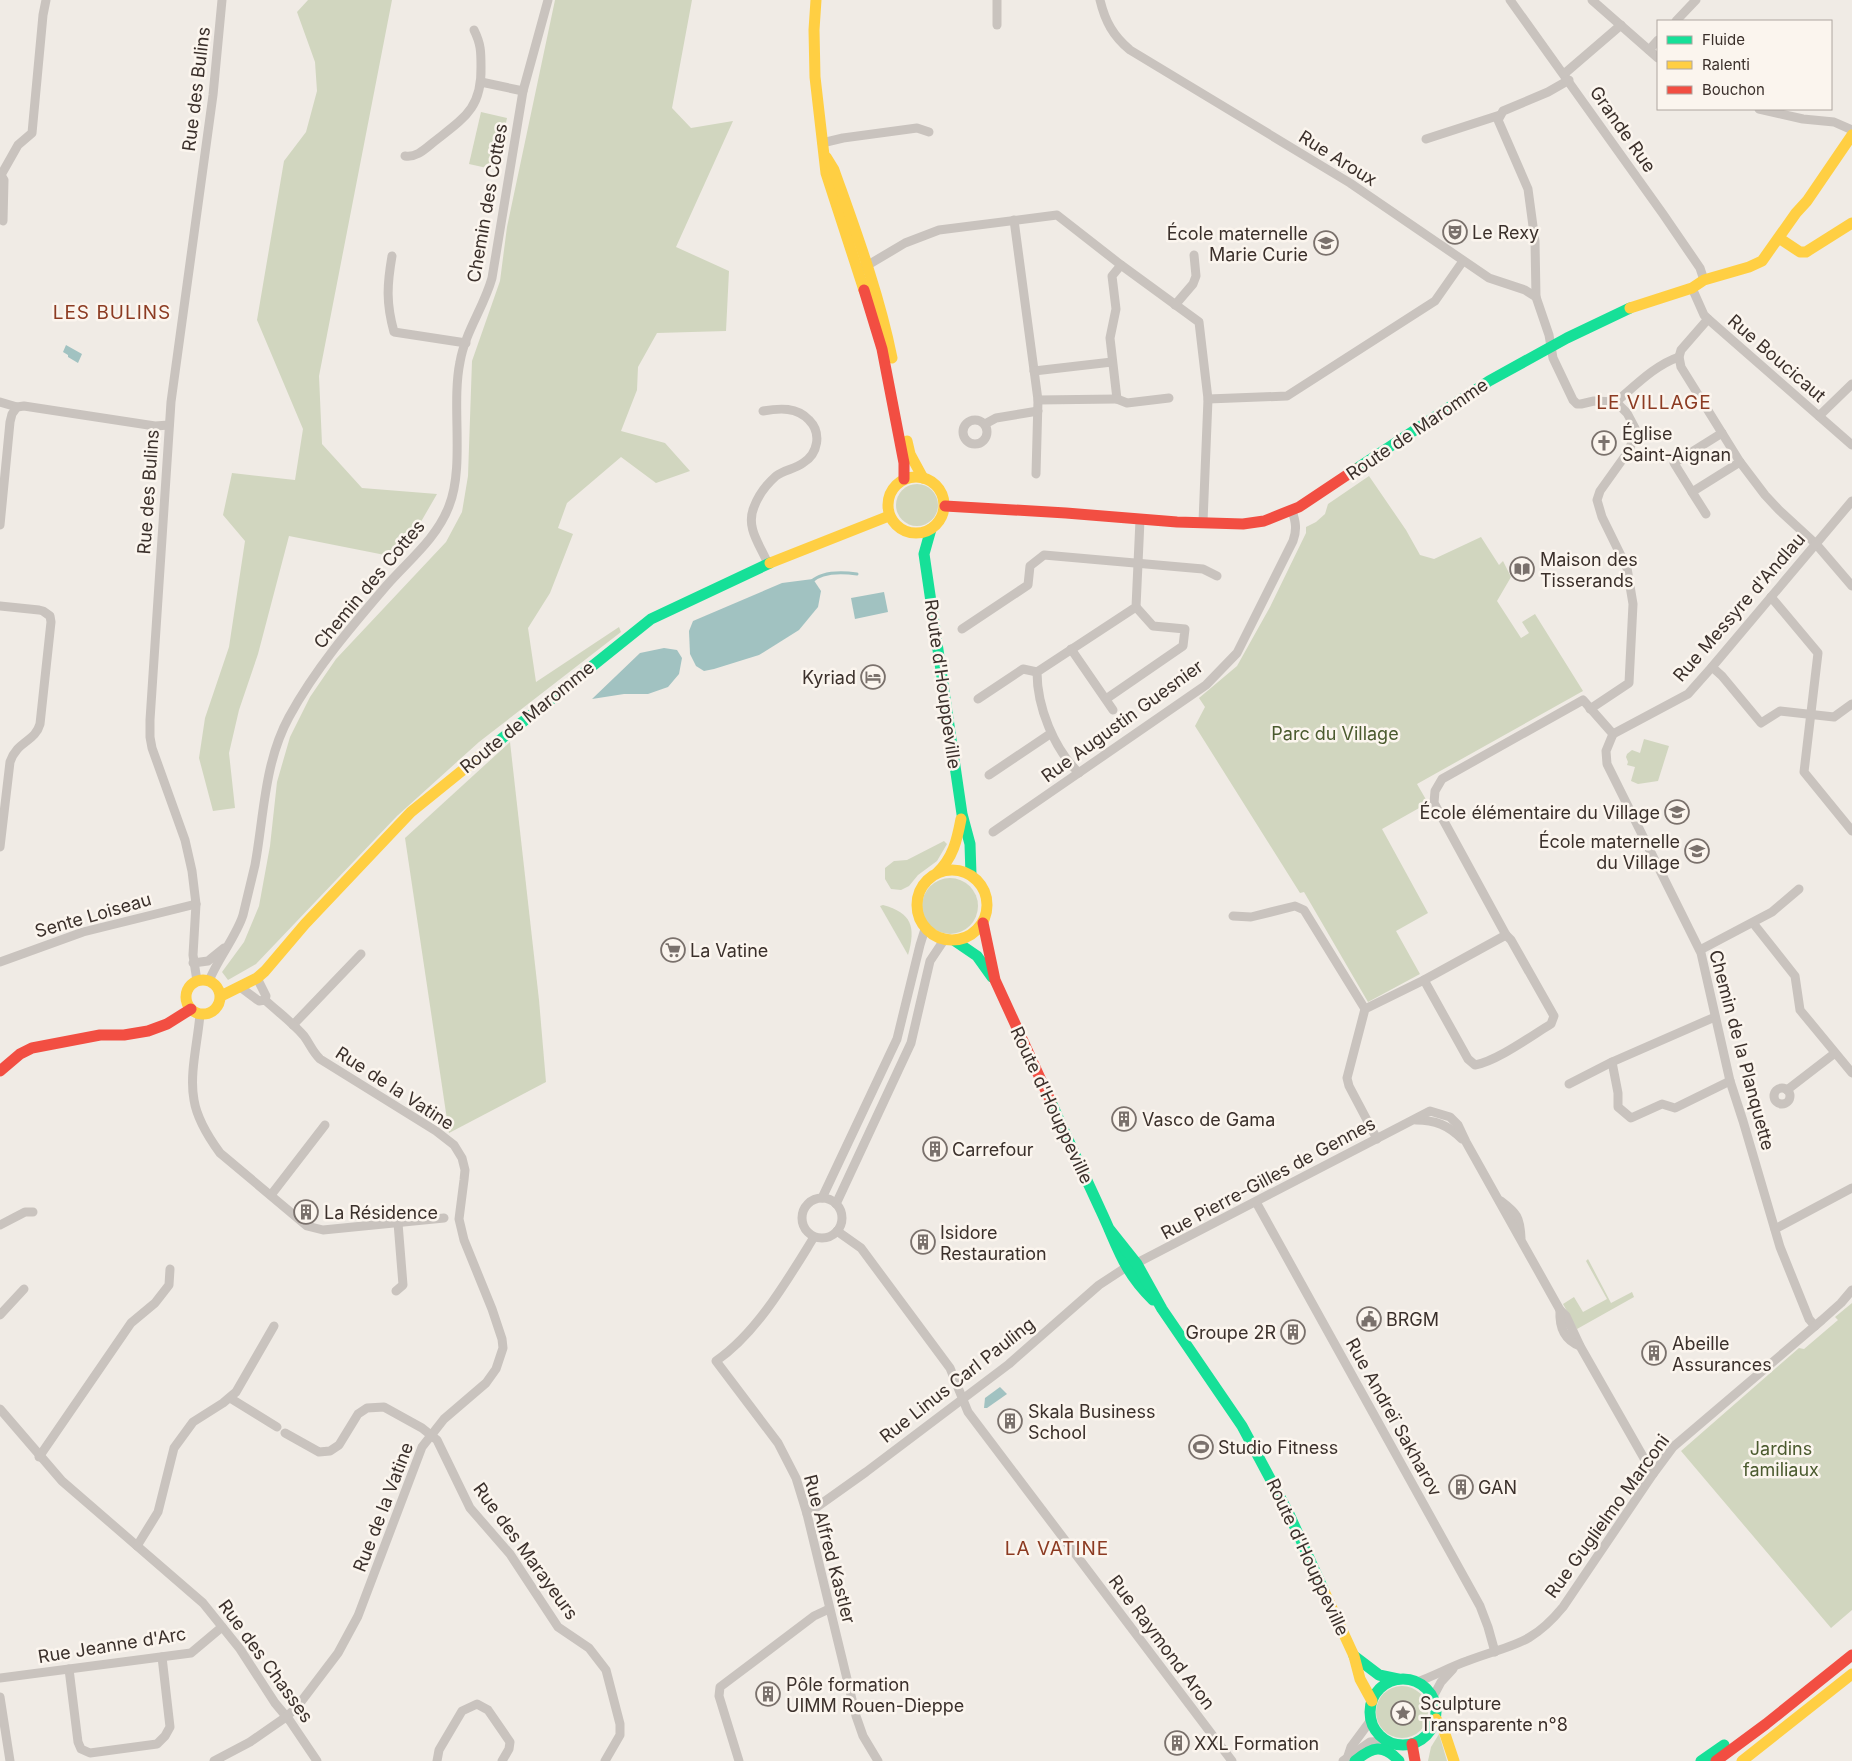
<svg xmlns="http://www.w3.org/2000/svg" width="1852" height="1761" font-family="Inter,sans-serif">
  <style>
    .green { fill: #d1d6bf }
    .water { fill: #a1c2c1 }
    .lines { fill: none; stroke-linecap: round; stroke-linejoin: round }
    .stream { stroke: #a1c2c1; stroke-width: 3 }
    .street { stroke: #c9c3be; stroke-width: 9 }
    .fast { stroke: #16e098; stroke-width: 11 }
    .slow { stroke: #ffcf43; stroke-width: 11 }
    .jam { stroke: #f24e42; stroke-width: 11 }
    .labels { text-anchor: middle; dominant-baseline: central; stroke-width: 5; stroke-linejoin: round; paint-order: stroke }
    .street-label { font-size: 18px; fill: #3b302b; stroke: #fbf5ee }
    .poi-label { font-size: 18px; fill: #3b302b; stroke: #fbf5ee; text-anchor: start }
    .park-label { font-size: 18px; fill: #4a5a2e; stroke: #fbf5ee }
    .neighbourhood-label { font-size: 19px; letter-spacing: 1px; fill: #8c3b22; stroke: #fbf5ee }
  </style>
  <rect width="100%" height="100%" fill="#f0ebe5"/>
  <!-- green -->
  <g class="green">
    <path d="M308 0H392L319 376 322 444 362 488 437 494 400 558 289 536 258 654 239 710 229 753 235 808 213 811 199 758 205 718 229 647 245 541 223 515 232 473 295 480 303 429 257 320 284 161 306 132 317 91 315 62 297 12Z"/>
    <path d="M555 0H692L672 108 691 128 733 121 676 247 729 271 726 331 657 333 638 367 637 390 621 431 665 443 690 471 656 483 621 457 567 503 558 528 573 534 550 593 528 628 536 682 619 627 621 632 479 742 397 816 256 964 228 980 222 972 244 942 259 906 270 846 277 782 290 737 310 697 336 659 446 542 462 512 468 476 472 361 500 281 507 227Z"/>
    <path d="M481 112 507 118 496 170 469 164Z"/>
    <path d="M1369 476 1406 530 1420 555 1434 559 1481 537 1499 565 1503 561 1511 577 1497 601 1521 638 1529 633 1522 622 1535 614 1583 691 1417 784 1428 803 1382 829 1428 913 1396 931 1420 974 1368 1002 1304 892 1300 893 1195 726 1205 707 1199 698 1237 666 1270 607 1306 533V527L1316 522 1325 514 1328 504Z"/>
    <circle cx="917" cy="505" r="21"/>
    <path d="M1644 739 1669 746 1658 781 1638 784 1631 781 1635 767 1627 765 1628 762 1626 757 1627 754 1632 750 1640 753Z"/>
    <path d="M510 742 539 1000 546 1082 449 1133 405 838Z"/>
    <path d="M944 841 947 844 937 861 918 875 909 886 901 890 891 889 885 879V868L894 861 907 860Z"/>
    <circle cx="950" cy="906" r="28"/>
    <path d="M883 905C912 913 916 927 908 955L880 906Z"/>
    <path d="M1588 1259 1611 1303 1632 1292 1634 1297 1577 1329 1563 1304 1574 1297 1583 1312 1607 1299 1586 1261Z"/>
    <path d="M1852 1303V1610L1831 1628 1681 1451 1799 1348 1804 1349 1838 1320 1835 1317Z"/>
    <circle cx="1402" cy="1712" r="26"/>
    <path d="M1439 1734 1447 1761H1428L1431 1747Z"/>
  </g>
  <!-- water -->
  <g class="water">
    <path d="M66 345 82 354 78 363 68 357V355L63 352Z"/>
    <path d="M813 579 821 591 818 607 799 630 759 655 714 669 704 671 696 666 690 654 689 631 693 621 782 583Z"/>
    <path d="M884 592 888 612 855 619 851 598Z"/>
    <path d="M664 648 677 650 682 658 679 674 668 687 648 694H624L592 699 640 653Z"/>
    <path d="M1000 1387 1007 1394 987 1408H984L985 1398Z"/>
  </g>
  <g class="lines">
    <!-- stream -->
    <path class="stream" d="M811 582C822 571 842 572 857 574"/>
    <!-- street -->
    <g class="street">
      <path d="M997 0V25"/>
      <path d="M1100 0C1105 21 1113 36 1130 50L1350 183 1489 278 1525 290 1536 297 1549 335 1553 358 1573 400 1577 404H1581L1594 401 1616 402 1627 413 1635 428 1630 449 1600 491 1597 500 1602 517 1627 568 1633 604 1629 683 1590 709"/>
      <path d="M1510 0 1663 214 1700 268 1704 280"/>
      <path d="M1592 0 1658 58"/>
      <path d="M1676 21 1696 0"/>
      <path d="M1649 50 1658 40"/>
      <path d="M1564 74 1621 25"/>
      <path d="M481 82 523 91"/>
      <path d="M1759 109 1803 119 1834 122 1852 130"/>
      <path d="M1426 139 1500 115"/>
      <path d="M822 143 843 138 917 128 929 132"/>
      <path d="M405 156C417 158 426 148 435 141 464 118 482 108 481 67 481 52 481 44 474 30"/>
      <path d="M1 175 18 145 32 133 43 15 46 0"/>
      <path d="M0 176 1 175 4 180 3 221"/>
      <path d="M1014 220 1038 400 1036 474"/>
      <path d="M392 256C387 285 386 303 394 332L466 343"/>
      <path d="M1121 265 1112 276 1116 309 1110 338 1117 399 1127 403 1169 398"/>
      <path d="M863 268 905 243 939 230 1057 215 1121 265 1199 322 1208 399 1203 522"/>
      <path d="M1692 288 1704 315 1708 319 1852 445"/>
      <path d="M1536 297 1535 241 1528 189 1498 120 1503 111 1548 92 1569 80"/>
      <path d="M1175 305 1193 284 1196 276 1194 255"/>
      <path d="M1708 319 1681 350 1679 357 1681 367 1740 462 1765 495 1779 510 1816 544 1852 586"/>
      <path d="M1034 371 1112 362"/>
      <path d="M1208 399 1287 396 1435 301 1463 261"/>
      <path d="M1038 400 1117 399"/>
      <path d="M0 402 17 407 24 406 155 426 169 425"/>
      <path d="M1616 402C1635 386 1655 365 1679 357"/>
      <path d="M763 411C780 408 797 407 809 420 822 433 818 454 803 463 795 469 784 470 776 476 767 484 758 496 754 507 745 528 761 546 768 564"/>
      <path d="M1819 416 1852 384"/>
      <circle cx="975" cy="432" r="12"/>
      <path d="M985 424 996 418 1038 411"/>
      <path d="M1722 433 1674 463 1692 492 1740 462"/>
      <path d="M1692 492 1706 514"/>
      <path d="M0 525 10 422 12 414 17 407"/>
      <path d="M1771 597 1818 653 1804 772 1852 831"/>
      <path d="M0 606 39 610 43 611 50 616 51 622 40 724C35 742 17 741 10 762L0 847"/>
      <path d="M962 629 1028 585 1030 566 1044 555 1203 569 1217 576"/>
      <path d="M1071 649 1113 710"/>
      <path d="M1712 667 1722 676 1761 723 1780 711 1834 717 1852 704"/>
      <path d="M978 699 1023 669 1037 672"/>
      <path d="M1106 699 1183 646 1185 629 1153 626 1136 607"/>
      <path d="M1613 734 1688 694 1712 667 1852 501"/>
      <path d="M1079 773C1054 749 1037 707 1037 672L1136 607 1140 520"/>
      <path d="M989 775 1050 734"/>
      <path d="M993 832 1206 685 1237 653 1293 541C1297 530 1296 522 1292 511"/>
      <path d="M1233 916 1251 917 1295 906 1304 910 1365 1009"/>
      <path d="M1753 923 1795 976 1800 1010 1852 1073"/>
      <path d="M1700 950 1772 912 1799 889"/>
      <path d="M0 962 83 932 196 904"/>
      <path d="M193 963 208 961 224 948"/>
      <path d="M257 978 266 996 265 1000"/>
      <path d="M1424 980 1468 1059 1475 1065C1497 1061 1531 1036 1551 1024L1554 1016 1511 940 1506 935"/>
      <path d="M197 981 193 955 196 904 192 871 185 840 152 748 150 737V720L171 402 213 95 222 0"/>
      <path d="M209 981C217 960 237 935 243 915 247 899 251 882 255 865 264 816 264 763 289 717 315 669 351 627 387 585 409 560 437 538 449 506 465 466 451 405 460 362 465 332 484 307 492 278L523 91 548 0"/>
      <path d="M200 1014C198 1041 189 1074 194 1100 197 1119 209 1138 220 1153L307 1226 323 1230 444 1218"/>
      <path d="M1715 1017 1612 1062 1618 1093V1107L1631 1118 1662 1104 1675 1108 1730 1081"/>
      <path d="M293 1025 361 954"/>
      <path d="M1569 1084 1612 1062"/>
      <circle cx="1782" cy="1096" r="8"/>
      <path d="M1787 1090 1835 1053"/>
      <path d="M1416 1120C1435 1120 1448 1125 1462 1139"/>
      <path d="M1377 1139 1349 1086 1347 1078 1365 1009 1424 980 1506 935 1434 803 1435 791 1442 779 1583 700 1613 734 1606 751 1607 764 1701 953 1730 1081 1743 1121 1780 1247 1809 1319 1815 1326"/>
      <path d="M271 1195 325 1125"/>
      <path d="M822 1198 897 1039 920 945 925 929"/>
      <circle cx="822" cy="1218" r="20"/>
      <path d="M1501 1201C1517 1213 1520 1217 1521 1238"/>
      <path d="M1256 1202 1480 1606 1488 1627 1495 1652"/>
      <path d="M836 1204 911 1043 930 961 944 940"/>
      <path d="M0 1225 25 1212H33"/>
      <path d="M1775 1229 1852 1188"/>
      <path d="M837 1231 861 1248 950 1368 968 1412 1232 1761"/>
      <path d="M814 1237C788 1279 757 1333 716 1361L778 1443 796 1478 807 1514 856 1716 863 1736 878 1761"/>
      <path d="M1133 1265 1430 1111 1450 1117 1458 1125 1466 1142 1560 1310 1566 1316 1580 1346 1653 1474"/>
      <path d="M396 1291 403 1285 398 1223"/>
      <path d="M1560 1310C1559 1327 1564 1340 1580 1346"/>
      <path d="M0 1315 24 1289"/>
      <path d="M230 1398 277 1427"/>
      <path d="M0 1409 62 1481 203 1603 240 1649 275 1703 290 1721 317 1761"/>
      <path d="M285 1433 319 1452 330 1451 339 1445 358 1414 367 1408 384 1407 422 1428 437 1440 470 1508 510 1554 558 1627 589 1648 606 1670 620 1724V1735L605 1761"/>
      <path d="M39 1457 131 1323 155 1303 169 1285 170 1269"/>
      <path d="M807 1514 866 1472 1009 1364 1099 1285 1125 1268"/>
      <path d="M137 1546 158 1512 174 1448 193 1422 223 1403 236 1392 274 1326"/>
      <path d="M69 1669 78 1742 81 1749 90 1753 157 1744 165 1736 170 1727 162 1657"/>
      <path d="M0 1678 191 1653 222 1627"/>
      <path d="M1417 1682C1434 1676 1450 1667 1467 1661 1511 1644 1530 1647 1563 1607L1653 1474 1673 1447 1822 1320 1841 1303 1852 1290"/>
      <path d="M0 1697 10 1761"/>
      <path d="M1433 1697 1441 1682 1453 1669"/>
      <path d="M1348 1756 1351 1747 1371 1720"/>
      <path d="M214 1761 250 1742 286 1717 297 1707 338 1653 358 1616 422 1447 444 1419 486 1383 496 1369 503 1348 502 1339 492 1309 464 1240 459 1219 464 1180 465 1170 462 1158 454 1145 436 1131 320 1059C312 1051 310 1044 304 1036 293 1023 278 1012 265 1000L259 1001 240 987"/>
      <path d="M437 1761 439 1750 462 1711 477 1704 488 1710 510 1742 509 1749 502 1761"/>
      <path d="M739 1761 719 1696 720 1687 814 1616 829 1609"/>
      <path d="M1343 1761 1370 1742 1385 1741"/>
    </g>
    <!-- fast -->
    <g class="fast">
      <path d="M1356 469 1489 381 1567 338 1630 308"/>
      <path d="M931 529 924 554 962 814 970 844 971 875"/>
      <path d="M495 744 651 619 770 563"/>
      <path d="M955 941 977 956 992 977"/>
      <path d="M1051 1102C1067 1138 1084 1174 1101 1211 1118 1247 1123 1271 1153 1300"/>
      <path d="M1110 1230 1137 1264 1162 1309 1242 1426 1289 1514 1324 1591"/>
      <path d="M1354 1656 1379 1675 1398 1679"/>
      <circle cx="1403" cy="1712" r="33"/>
      <path d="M1355 1761C1372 1747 1383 1743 1399 1761"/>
      <path d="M1701 1761 1724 1745"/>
    </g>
    <!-- slow -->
    <g class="slow">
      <path d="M816 0 814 30 815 77 826 173 864 290"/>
      <path d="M826 157 834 170C856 232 879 293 892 358"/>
      <path d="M1779 238 1800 252H1806L1852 223"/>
      <path d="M1630 308 1692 288 1704 280 1749 267 1762 261 1796 213 1807 201 1852 135"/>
      <path d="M907 441 910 454 923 478"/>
      <circle cx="916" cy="505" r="28"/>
      <path d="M770 563 889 516"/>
      <circle cx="952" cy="905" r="35"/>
      <path d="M937 873C953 858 957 840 961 819"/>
      <circle cx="203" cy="997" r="17"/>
      <path d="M221 996 257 978 265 971 305 924 411 812 495 744"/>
      <path d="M1324 1591 1354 1656 1360 1679 1372 1701"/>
      <path d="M1436 1719 1444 1731 1454 1761"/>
      <path d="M1742 1761 1852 1674"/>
    </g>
    <!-- jam -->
    <g class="jam">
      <path d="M864 290 882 349 904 463V479"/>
      <path d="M945 506 1066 513 1177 522 1243 524 1264 521 1299 507 1356 469"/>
      <path d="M983 923 995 980 1051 1102"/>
      <path d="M0 1071 20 1054 32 1048 100 1035H124L148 1031 167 1024 191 1009"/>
      <path d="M1412 1744 1415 1761"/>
      <path d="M1716 1761 1766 1724 1852 1655"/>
    </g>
  </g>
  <!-- icons -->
  <defs>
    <g id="theatre-ring" transform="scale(1.25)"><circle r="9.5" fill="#fbf5ee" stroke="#7a716c" stroke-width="1.5"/><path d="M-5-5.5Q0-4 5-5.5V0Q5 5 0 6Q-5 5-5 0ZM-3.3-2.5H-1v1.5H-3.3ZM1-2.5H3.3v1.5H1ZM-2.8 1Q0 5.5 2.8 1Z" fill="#7a716c"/></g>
    <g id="school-ring" transform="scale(1.25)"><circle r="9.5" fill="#fbf5ee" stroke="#7a716c" stroke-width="1.5"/><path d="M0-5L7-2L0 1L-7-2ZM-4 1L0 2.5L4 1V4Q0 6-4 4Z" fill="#7a716c"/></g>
    <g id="church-ring" transform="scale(1.25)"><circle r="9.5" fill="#fbf5ee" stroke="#7a716c" stroke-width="1.5"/><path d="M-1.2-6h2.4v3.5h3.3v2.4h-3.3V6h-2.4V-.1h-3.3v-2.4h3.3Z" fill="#7a716c"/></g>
    <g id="library-ring" transform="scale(1.25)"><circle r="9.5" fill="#fbf5ee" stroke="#7a716c" stroke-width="1.5"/><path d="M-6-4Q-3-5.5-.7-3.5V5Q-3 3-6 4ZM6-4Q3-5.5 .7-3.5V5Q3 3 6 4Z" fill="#7a716c"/></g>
    <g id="hotel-ring" transform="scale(1.25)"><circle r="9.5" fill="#fbf5ee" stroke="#7a716c" stroke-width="1.5"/><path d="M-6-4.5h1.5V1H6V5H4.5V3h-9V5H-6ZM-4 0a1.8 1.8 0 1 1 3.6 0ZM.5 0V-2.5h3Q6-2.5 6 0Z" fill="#7a716c"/></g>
    <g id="supermarket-ring" transform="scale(1.25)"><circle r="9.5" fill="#fbf5ee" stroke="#7a716c" stroke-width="1.5"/><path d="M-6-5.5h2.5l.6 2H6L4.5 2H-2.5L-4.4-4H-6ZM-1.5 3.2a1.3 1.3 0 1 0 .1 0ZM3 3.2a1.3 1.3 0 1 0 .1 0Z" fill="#7a716c"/></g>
    <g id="building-ring" transform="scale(1.25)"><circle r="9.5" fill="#fbf5ee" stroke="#7a716c" stroke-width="1.5"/><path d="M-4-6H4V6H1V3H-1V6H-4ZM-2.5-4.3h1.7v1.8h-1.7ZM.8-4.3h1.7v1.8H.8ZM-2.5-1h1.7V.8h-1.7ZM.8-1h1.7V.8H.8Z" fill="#7a716c"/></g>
    <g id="civic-ring" transform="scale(1.25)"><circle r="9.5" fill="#fbf5ee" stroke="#7a716c" stroke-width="1.5"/><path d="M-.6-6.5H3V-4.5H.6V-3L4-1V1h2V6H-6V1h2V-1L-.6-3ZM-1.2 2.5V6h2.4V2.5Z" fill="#7a716c"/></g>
    <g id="stadium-ring" transform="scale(1.25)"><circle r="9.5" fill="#fbf5ee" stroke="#7a716c" stroke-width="1.5"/><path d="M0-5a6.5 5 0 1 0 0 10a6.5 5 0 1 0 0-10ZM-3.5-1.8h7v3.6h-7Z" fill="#7a716c"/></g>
    <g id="sight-ring" transform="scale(1.25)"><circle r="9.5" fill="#fbf5ee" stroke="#7a716c" stroke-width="1.5"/><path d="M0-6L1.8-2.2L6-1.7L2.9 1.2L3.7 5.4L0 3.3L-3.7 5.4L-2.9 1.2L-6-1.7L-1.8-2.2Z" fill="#7a716c"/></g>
  </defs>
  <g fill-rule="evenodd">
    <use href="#theatre-ring" x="1455" y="232"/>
    <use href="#school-ring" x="1326" y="243"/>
    <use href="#church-ring" x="1604" y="443"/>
    <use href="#library-ring" x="1522" y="569"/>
    <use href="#hotel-ring" x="873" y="677"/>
    <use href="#school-ring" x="1677" y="812"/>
    <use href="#school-ring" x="1697" y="851"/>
    <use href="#supermarket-ring" x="673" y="950"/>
    <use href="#building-ring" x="1124" y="1119"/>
    <use href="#building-ring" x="935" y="1149"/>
    <use href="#building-ring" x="306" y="1212"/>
    <use href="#building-ring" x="923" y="1242"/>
    <use href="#civic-ring" x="1369" y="1319"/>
    <use href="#building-ring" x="1293" y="1332"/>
    <use href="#building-ring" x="1654" y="1353"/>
    <use href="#building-ring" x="1010" y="1421"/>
    <use href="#stadium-ring" x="1201" y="1447"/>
    <use href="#building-ring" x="1461" y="1487"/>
    <use href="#building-ring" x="768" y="1694"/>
    <use href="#sight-ring" x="1403" y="1713"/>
    <use href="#building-ring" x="1177" y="1743"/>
  </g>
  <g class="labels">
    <!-- street labels -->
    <g class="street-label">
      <text transform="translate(196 89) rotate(-83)">Rue des Bulins</text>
      <text transform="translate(1623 129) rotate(55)">Grande Rue</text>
      <text transform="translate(1338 158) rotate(32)">Rue Aroux</text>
      <text transform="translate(487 203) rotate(-80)">Chemin des Cottes</text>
      <text transform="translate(1777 358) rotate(41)">Rue Boucicaut</text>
      <text transform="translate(1417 429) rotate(-34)">Route de Maromme</text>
      <text transform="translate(148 492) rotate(-86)">Rue des Bulins</text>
      <text transform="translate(369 584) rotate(-50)">Chemin des Cottes</text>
      <text transform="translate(1739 607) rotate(-49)">Rue Messyre d'Andlau</text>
      <text transform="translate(943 684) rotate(82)">Route d'Houppeville</text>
      <text transform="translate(527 717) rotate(-39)">Route de Maromme</text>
      <text transform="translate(1122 721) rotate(-36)">Rue Augustin Guesnier</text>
      <text transform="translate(93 915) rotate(-16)">Sente Loiseau</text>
      <text transform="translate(1742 1050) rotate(75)">Chemin de la Planquette</text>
      <text transform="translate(395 1088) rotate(33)">Rue de la Vatine</text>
      <text transform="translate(1052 1105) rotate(65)">Route d'Houppeville</text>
      <text transform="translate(1268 1178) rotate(-28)">Rue Pierre-Gilles de Gennes</text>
      <text transform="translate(957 1380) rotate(-38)">Rue Linus Carl Pauling</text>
      <text transform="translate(1394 1417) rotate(61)">Rue Andreï Sakharov</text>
      <text transform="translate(383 1507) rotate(-69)">Rue de la Vatine</text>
      <text transform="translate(1607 1516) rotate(-54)">Rue Guglielmo Marconi</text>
      <text transform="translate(830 1549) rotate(75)">Rue Alfred Kastler</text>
      <text transform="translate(526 1551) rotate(54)">Rue des Marayeurs</text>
      <text transform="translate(1308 1557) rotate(65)">Route d'Houppeville</text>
      <text transform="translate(1162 1642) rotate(53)">Rue Raymond Aron</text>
      <text transform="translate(112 1645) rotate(-9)">Rue Jeanne d'Arc</text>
      <text transform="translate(266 1661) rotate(54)">Rue des Chasses</text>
    </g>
    <!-- poi labels -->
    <g class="poi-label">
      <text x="1472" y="232">Le Rexy</text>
      <text x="1308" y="233" text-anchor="end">École maternelle<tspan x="1308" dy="21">Marie Curie</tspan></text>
      <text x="1622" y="433">Église<tspan x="1622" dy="21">Saint-Aignan</tspan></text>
      <text x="1540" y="559">Maison des<tspan x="1540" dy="21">Tisserands</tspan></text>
      <text x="856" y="677" text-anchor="end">Kyriad</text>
      <text x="1660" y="812" text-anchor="end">École élémentaire du Village</text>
      <text x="1680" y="841" text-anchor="end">École maternelle<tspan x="1680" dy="21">du Village</tspan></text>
      <text x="690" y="950">La Vatine</text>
      <text x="1142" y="1119">Vasco de Gama</text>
      <text x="952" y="1149">Carrefour</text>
      <text x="324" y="1212">La Résidence</text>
      <text x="940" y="1232">Isidore<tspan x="940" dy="21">Restauration</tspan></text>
      <text x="1386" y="1319">BRGM</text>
      <text x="1276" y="1332" text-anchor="end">Groupe 2R</text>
      <text x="1672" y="1343">Abeille<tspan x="1672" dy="21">Assurances</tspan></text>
      <text x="1028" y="1411">Skala Business<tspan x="1028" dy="21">School</tspan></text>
      <text x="1218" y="1447">Studio Fitness</text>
      <text x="1478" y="1487">GAN</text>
      <text x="786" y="1684">Pôle formation<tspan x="786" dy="21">UIMM Rouen-Dieppe</tspan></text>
      <text x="1420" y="1703">Sculpture<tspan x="1420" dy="21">Transparente n°8</tspan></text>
      <text x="1194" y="1743">XXL Formation</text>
    </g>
    <!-- park labels -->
    <g class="park-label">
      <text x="1335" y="733">Parc du Village</text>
      <text x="1781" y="1448">Jardins<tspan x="1781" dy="21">familiaux</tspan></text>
    </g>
    <!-- neighbourhood labels -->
    <g class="neighbourhood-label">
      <text x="112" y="312">LES BULINS</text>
      <text x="1654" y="402">LE VILLAGE</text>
      <text x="1057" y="1548">LA VATINE</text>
    </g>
  </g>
  <!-- legend -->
  <rect x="1657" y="20" width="175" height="90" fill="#fbf5ee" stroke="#aea6a0"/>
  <rect x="1667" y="36" width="25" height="8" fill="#16e098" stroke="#aea6a0"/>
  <text x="1702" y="45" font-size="15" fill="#3b302b">Fluide</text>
  <rect x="1667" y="61" width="25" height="8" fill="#ffcf43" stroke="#aea6a0"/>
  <text x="1702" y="70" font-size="15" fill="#3b302b">Ralenti</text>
  <rect x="1667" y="86" width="25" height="8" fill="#f24e42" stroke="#aea6a0"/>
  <text x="1702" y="95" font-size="15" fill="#3b302b">Bouchon</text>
</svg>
